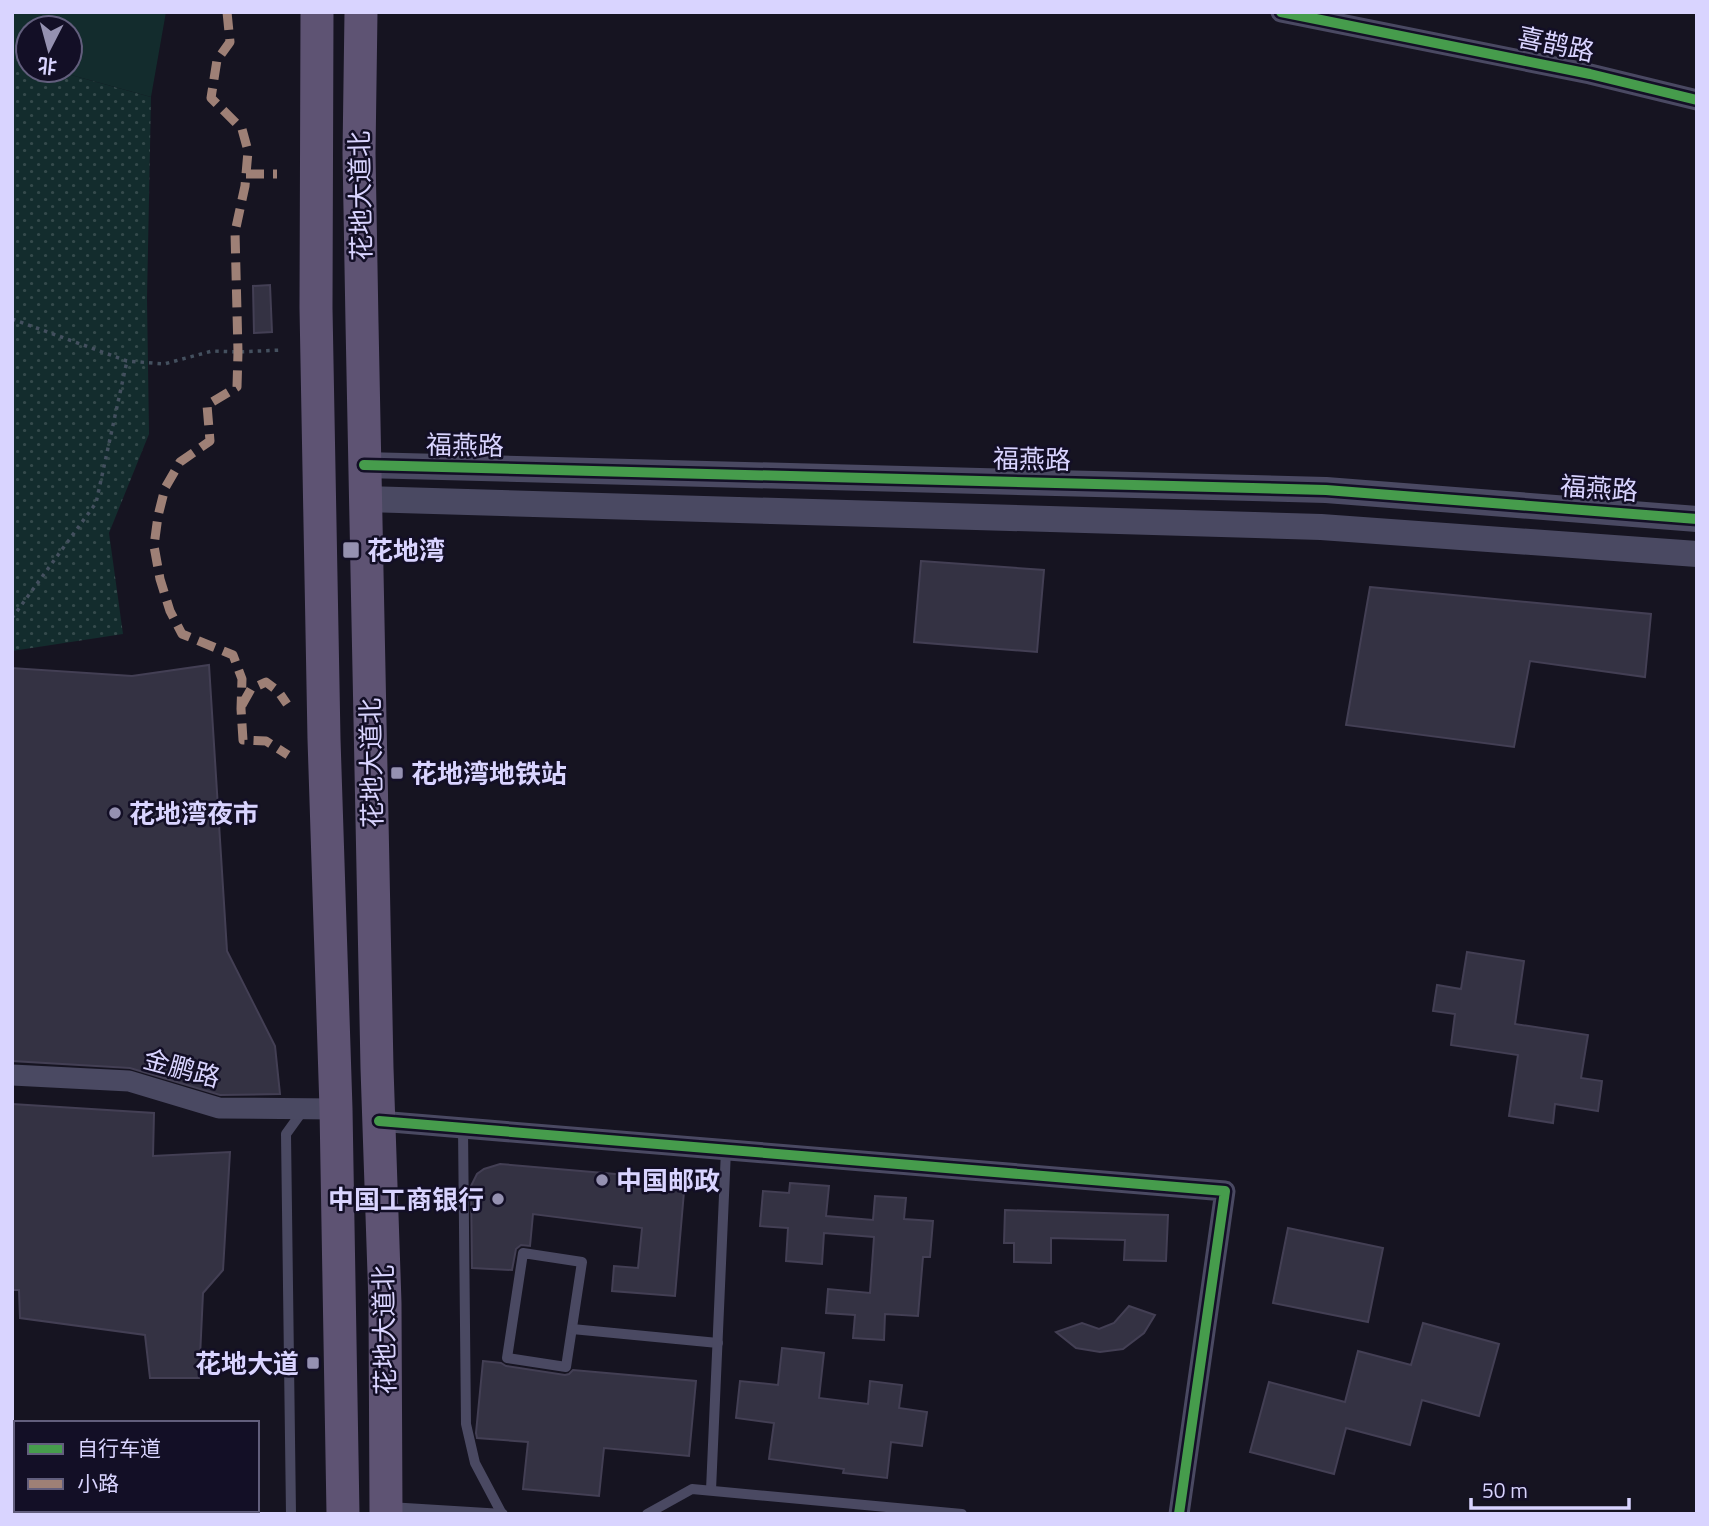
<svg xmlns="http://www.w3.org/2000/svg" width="1709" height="1526" font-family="'Titillium Web','Noto Sans SC',sans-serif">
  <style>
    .grass { fill: url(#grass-dots) }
    .pitch { fill: #132c2d }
    .building { fill: #343243; stroke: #433f54; stroke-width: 2 }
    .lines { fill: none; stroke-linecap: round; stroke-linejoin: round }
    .path { stroke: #44505f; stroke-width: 3.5; stroke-dasharray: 3.5 5; stroke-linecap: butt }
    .service { stroke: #4a4962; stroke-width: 10 }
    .minor { stroke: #4a4962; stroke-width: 21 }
    .tertiary { stroke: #4a4962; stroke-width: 26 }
    .primary { stroke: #5e5373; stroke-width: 33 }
    .quiet { stroke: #9e8076; stroke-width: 9; stroke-dasharray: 18 9; stroke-linecap: butt }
    .cycleway-casing { stroke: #130f26; stroke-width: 15 }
    .cycleway { stroke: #469c4c; stroke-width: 10 }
    .poi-dot { fill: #9591b1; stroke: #130f26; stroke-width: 2.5 }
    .labels { text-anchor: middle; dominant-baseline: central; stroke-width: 5; stroke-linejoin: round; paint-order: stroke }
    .street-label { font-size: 26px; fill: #d9d4ff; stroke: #130f26 }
    .poi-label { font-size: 26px; font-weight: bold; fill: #d9d4ff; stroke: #130f26; text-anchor: start }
  </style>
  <defs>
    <pattern id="grass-dots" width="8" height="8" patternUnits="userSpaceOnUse" patternTransform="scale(1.75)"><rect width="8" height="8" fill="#132c2d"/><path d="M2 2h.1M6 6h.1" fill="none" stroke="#354a4c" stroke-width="1.8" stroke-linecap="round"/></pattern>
  </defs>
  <rect width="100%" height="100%" fill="#161421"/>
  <!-- grass -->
  <path class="grass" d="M12 59 28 63V70H53L151 97 147 299 149 434 109 533 123 634 12 651Z"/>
  <!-- pitch -->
  <path class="pitch" d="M12 12H166L151 97 53 70H70V28H28V63L12 59Z"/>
  <!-- building -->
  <g class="building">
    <path d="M270 285 272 332 254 333 253 286Z"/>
    <path d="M921 561 1044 570 1037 652 914 642Z"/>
    <path d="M1370 587 1651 614 1645 677 1530 661 1514 747 1346 725Z"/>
    <path d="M209 665 227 951 275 1046 280 1094 220 1095 130 1068 12 1061V668L132 676Z"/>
    <path d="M1467 952 1524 961 1515 1024 1588 1035 1581 1078 1602 1081 1598 1111 1555 1104 1553 1123 1509 1116 1518 1055 1451 1045 1455 1014 1433 1011 1437 985 1461 989Z"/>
    <path d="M12 1104 154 1113 153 1156 230 1152 223 1270 203 1293 199 1378H150L145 1335 20 1318 19 1290H12Z"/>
    <path d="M500 1164 685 1180 675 1296 612 1291 614 1266 638 1268 642 1228 533 1214 530 1246 521 1245 516 1249 512 1270 472 1268 471 1186 477 1174 484 1169Z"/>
    <path d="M790 1183 829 1186 826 1216 873 1220 875 1196 906 1198 904 1219 933 1221 930 1257H923L918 1316 885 1314 884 1340 853 1338 855 1315 826 1313 828 1289 870 1293 874 1237 824 1233 822 1264 786 1261 788 1228 760 1226 763 1191 789 1193Z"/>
    <path d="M1005 1210 1168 1215 1166 1261 1124 1260 1125 1240 1051 1238V1263L1014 1262V1243H1004Z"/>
    <path d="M1288 1228 1383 1248 1368 1322 1273 1303Z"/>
    <path d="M1129 1306 1155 1315 1144 1333 1123 1349 1100 1352 1076 1348 1056 1332 1082 1323 1099 1329 1114 1323Z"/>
    <path d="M1423 1323 1499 1344 1479 1416 1422 1400 1410 1445 1346 1428 1334 1474 1250 1452 1269 1382 1345 1402 1358 1351 1411 1365Z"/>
    <path d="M782 1348 824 1353 819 1398 868 1404 870 1381 902 1385 899 1408 927 1412 922 1446 891 1442 887 1478 843 1473 844 1469 769 1459 774 1423 736 1418 740 1381 778 1385Z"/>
    <path d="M483 1361 501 1363 506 1366 565 1375 569 1374 573 1370 696 1381 689 1456 604 1448 599 1496 523 1489 528 1442 477 1438 476 1433Z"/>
  </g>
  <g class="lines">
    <!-- path -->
    <g class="path">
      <path d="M12 319 127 361 164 364 212 351 238 352 281 350"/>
      <path d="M12 618 96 503 127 361"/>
    </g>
    <!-- service -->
    <g class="service">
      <path d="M463 1128 466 1424 475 1463 502 1514"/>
      <path d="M523 1253 582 1262 566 1367 507 1358Z"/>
      <path d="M572 1329 718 1343"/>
      <path d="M711 1490 726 1150"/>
      <path d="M389 1507 503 1514"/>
      <path d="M291 1514 286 1134 304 1109"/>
      <path d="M647 1514 692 1489 962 1514"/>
    </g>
    <!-- minor -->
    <g class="minor">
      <path d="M1281 12 1590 74 1697 100"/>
      <path d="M12 1075 129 1081 219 1108 336 1109"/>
      <path d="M379 1121 1225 1191 1179 1514"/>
    </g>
    <!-- tertiary -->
    <g class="tertiary">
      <path d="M364 465 1326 490 1697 519"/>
      <path d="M365 499 1321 527 1697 554"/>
    </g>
    <!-- primary -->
    <g class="primary">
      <path d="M317 12 316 308 324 739 336 1109 343 1514"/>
      <path d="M361 12 359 153 362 323 377 1068 385 1303 386 1514"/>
    </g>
    <!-- quiet -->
    <g class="quiet">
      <path d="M227 12 230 42 217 60 211 98 242 129 248 151 245 186 235 232 238 352 237 387 207 405 210 441 180 462 165 488 158 516 154 546 160 579 170 611 182 634 233 655 242 679 241 709 243 740 266 741 288 755"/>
      <path d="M246 174H277"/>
      <path d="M242 705 251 689 266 682 278 691 287 704"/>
    </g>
    <!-- cycleway casing -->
    <g class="cycleway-casing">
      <g id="cycleway">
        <path d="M1281 12 1590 74 1697 100"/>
        <path d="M364 465 1326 490 1697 519"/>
        <path d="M379 1121 1225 1191 1179 1514"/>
      </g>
    </g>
    <!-- cycleway -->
    <use href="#cycleway" class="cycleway"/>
  </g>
  <!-- markers -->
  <g class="poi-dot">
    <rect x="342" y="541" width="18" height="18" rx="3.5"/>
    <rect x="390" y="766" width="14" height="14" rx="3.5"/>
    <circle cx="115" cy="813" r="7"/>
    <circle cx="602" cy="1180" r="7"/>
    <circle cx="498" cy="1199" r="7"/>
    <rect x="306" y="1356" width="14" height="14" rx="3.5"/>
  </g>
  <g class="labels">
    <!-- street labels -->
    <g class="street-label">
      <text transform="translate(1556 44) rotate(12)">喜鹊路</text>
      <text transform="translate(360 196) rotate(-91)">花地大道北</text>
      <text transform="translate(465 445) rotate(1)">福燕路</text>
      <text transform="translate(1032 459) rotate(1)">福燕路</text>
      <text transform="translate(1599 488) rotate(4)">福燕路</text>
      <text transform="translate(371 763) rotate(-91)">花地大道北</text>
      <text transform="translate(182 1068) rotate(15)">金鹏路</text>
      <text transform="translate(384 1330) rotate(-91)">花地大道北</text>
    </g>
    <!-- poi labels -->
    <g class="poi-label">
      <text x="367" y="550">花地湾</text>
      <text x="411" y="773">花地湾地铁站</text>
      <text x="129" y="813">花地湾夜市</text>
      <text x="616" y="1180">中国邮政</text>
      <text x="484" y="1199" text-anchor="end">中国工商银行</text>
      <text x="299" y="1363" text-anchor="end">花地大道</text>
    </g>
  </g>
  <!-- border -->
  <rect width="1709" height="1526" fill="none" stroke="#d9d4ff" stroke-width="28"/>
  <!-- legend -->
  <rect x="14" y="1421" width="245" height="91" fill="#130f26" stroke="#625e7d" stroke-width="2"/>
  <rect x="28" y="1444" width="35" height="10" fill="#469c4c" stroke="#625e7d" stroke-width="2"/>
  <text x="77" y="1456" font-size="21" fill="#d9d4ff">自行车道</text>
  <rect x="28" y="1479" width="35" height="10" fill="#9e8076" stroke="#625e7d" stroke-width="2"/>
  <text x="77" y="1491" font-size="21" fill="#d9d4ff">小路</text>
  <!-- north arrow -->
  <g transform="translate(49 49) rotate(186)"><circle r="33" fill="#130f26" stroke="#625e7d" stroke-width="2"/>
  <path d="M0-5L12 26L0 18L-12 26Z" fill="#9591b1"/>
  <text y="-10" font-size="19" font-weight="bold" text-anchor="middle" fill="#d9d4ff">北</text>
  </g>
  <!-- scale -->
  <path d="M1471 1498v10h158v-10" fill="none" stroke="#d9d4ff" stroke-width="3.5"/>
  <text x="1482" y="1498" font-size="21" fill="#d9d4ff" stroke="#130f26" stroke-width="5" paint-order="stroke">50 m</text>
</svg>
